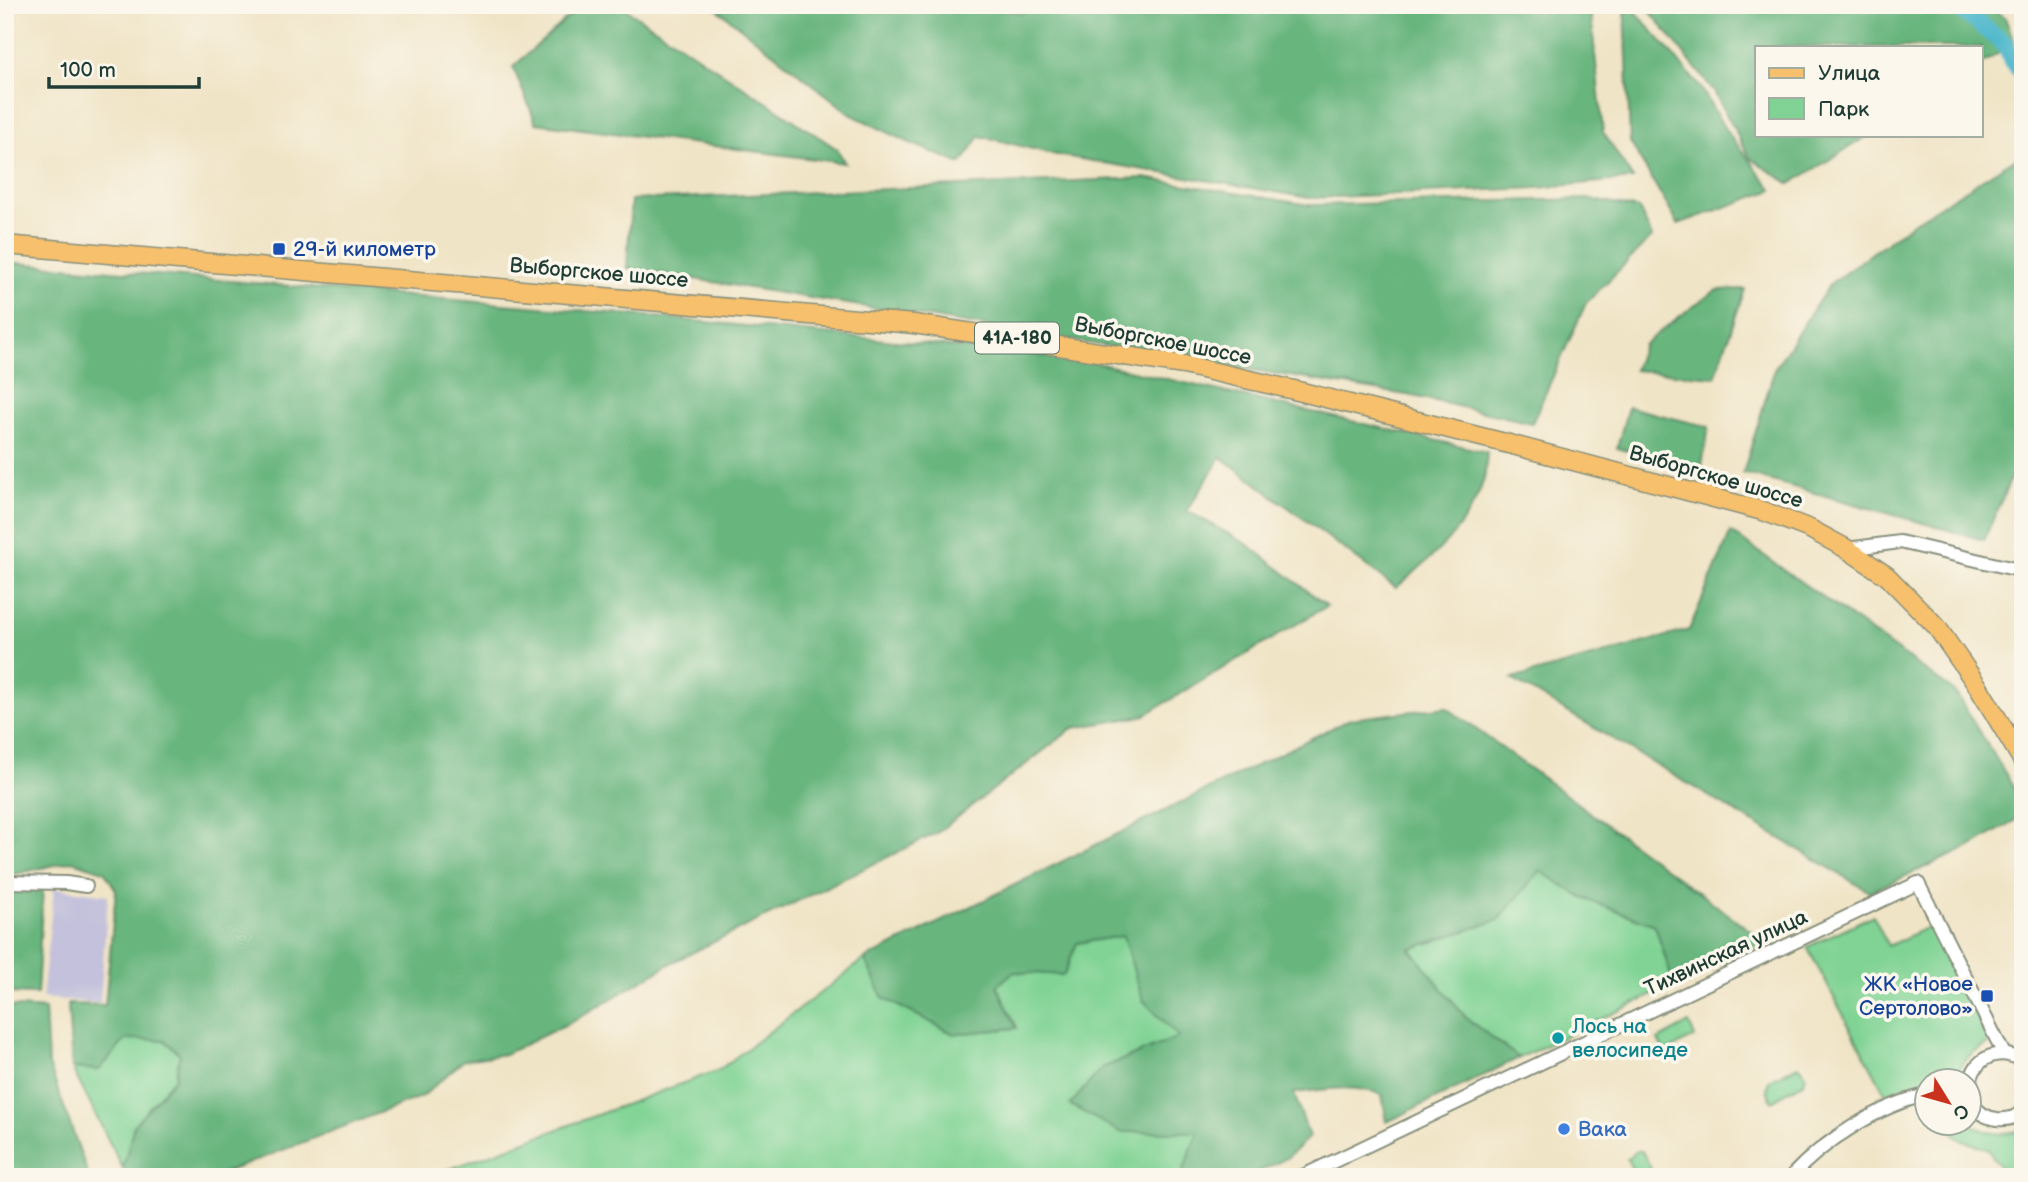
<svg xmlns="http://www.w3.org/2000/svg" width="2028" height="1182" font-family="'Balsamiq Sans',sans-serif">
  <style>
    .industrial { fill: #c3c1db }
    .green { fill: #80d394; stroke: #508864; stroke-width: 2 }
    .forest { fill: #68b57e; stroke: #447959; stroke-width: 2 }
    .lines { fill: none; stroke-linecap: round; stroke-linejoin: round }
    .river { stroke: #4eb7cc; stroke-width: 18 }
    .minor-casing { stroke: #88907d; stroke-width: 16 }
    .primary-casing { stroke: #88907d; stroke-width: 21 }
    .minor { stroke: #fff; stroke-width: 12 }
    .primary { stroke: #f7c06c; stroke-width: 18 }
    .transit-dot { fill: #1a4fb4; stroke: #fbf7ec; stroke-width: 2.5 }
    .culture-dot { fill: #0f9aa8; stroke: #fbf7ec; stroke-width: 2.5 }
    .shop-dot { fill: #3f7fe0; stroke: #fbf7ec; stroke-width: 2.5 }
    .labels { text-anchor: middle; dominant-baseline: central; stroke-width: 7; stroke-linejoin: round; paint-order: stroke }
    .shield { fill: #fbf7ec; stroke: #61756b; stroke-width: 2 }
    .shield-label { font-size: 19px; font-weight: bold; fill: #1f3d34 }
    .transit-label { font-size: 21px; fill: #164399; stroke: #fbf7ec; text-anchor: start }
    .street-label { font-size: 21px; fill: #1f3d34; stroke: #fbf7ec }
    .culture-label { font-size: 21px; fill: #0d838f; stroke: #fbf7ec; text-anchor: start }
    .shop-label { font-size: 21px; fill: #366cbe; stroke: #fbf7ec; text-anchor: start }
  </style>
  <rect width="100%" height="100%" fill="#fbf7ec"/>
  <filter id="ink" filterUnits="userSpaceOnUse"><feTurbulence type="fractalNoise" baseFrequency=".0143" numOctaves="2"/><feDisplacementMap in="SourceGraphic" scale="14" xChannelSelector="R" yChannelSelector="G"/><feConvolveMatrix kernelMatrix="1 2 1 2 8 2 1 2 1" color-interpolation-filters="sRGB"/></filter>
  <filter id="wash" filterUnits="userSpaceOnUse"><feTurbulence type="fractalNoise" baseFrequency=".00686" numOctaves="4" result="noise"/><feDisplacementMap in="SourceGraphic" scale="28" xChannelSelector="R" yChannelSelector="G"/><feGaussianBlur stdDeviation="1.57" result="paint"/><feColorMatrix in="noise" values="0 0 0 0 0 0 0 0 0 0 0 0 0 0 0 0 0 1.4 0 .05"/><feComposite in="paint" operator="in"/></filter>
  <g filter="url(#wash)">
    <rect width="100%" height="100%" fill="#f0e4c6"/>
    <!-- industrial -->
    <path class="industrial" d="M54 888 108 895 100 1003 42 998Z"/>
    <!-- green -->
    <g class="green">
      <path d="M1540 870 1583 898 1655 925 1674 985 1519 1058 1467 1019 1410 949 1498 920Z"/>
      <path d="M1873 915 1888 946 1932 925 1988 1039V1044C1970 1052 1961 1061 1956 1080H1926L1885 1093 1807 947Z"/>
      <path d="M1123 936 1143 1000 1179 1037 1102 1068 1120 1132H1198L1181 1177H428L719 1070 865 959 883 998 954 1034 1017 1028 997 986 1013 971 1064 975 1076 943Z"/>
      <path d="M1689 1023 1695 1037 1664 1052 1658 1040Z"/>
      <path d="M126 1038 164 1040 180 1054 175 1078 134 1125 123 1169 72 1068 99 1070Z"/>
      <path d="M1799 1065 1806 1074 1804 1082 1772 1101 1767 1090 1769 1080Z"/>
      <path d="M1968 1122C1987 1134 2002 1137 2023 1129V1177H2007L1987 1148 1963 1141 1943 1123Z"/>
      <path d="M1636 1151H1642L1653 1173 1652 1177H1636L1627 1159Z"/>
    </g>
    <!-- forest -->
    <g class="forest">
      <path d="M582 5H620L837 149 845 163 536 123 513 67Z"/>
      <path d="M712 5H970L1022 13 1033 5H1590L1603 132 1633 179 1536 188 1310 198 1057 155 980 136 961 164 908 142 852 115Z"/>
      <path d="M1625 5H1630L1701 88 1725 129 1773 190 1678 224 1630 142Z"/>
      <path d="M1645 5H1988L2005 18 2015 43 1981 64V47H1757V135H1869L1790 184 1750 158 1713 90Z"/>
      <path d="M2023 154V451L1984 540 1743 473 1775 368 1830 284 1917 220Z"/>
      <path d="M1144 178 1310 205 1590 199 1639 209 1652 237 1586 303 1532 423 1413 396 627 268 631 200Z"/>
      <path d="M5 262 646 316 1084 360 1487 452C1486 461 1486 471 1484 479 1470 526 1432 558 1396 588L1221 457 1187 511 1247 544 1327 606 1143 716 1073 728 937 833 675 961 575 1020 505 1054 464 1060 423 1096 213 1177H127L123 1169 134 1125 175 1078 180 1054 164 1040 126 1039 99 1070 72 1068 68 1004 105 1005 116 890 104 871 72 861 16 874 5 872Z"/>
      <path d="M1745 289 1715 377 1634 370 1643 345 1676 319 1716 290Z"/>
      <path d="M1628 407 1709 427 1701 471 1617 448Z"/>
      <path d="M1731 532 1955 692 2023 802V816L1970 847 1870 892 1512 679 1689 630Z"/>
      <path d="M1446 707 1766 942 1674 985 1655 925 1583 898 1540 871 1498 920 1410 949 1467 1019 1519 1058 1387 1122 1382 1095C1355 1083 1322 1090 1294 1093L1309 1137 1287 1158 1248 1177H1181L1198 1132H1120L1070 1105 1102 1068 1179 1037 1143 1000 1123 936 1077 943 1064 975 1013 972 997 986 1017 1028 954 1034 883 998 865 959 1350 719Z"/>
      <path d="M5 885 43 887 37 994 5 993Z"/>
      <path d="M5 1006 45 1009 48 1062 89 1177H5Z"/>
    </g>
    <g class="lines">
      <!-- river -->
      <path class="river" d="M1955 5 2006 45 2012 62 2023 73"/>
    </g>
  </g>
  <g filter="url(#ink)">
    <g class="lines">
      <!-- minor casing -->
      <g class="minor-casing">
        <g id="minor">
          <path d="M1847 549 1900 542 2023 571"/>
          <path d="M5 882 66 883 86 886"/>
          <path d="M2023 1061C1971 1031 1947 1112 1997 1119 2007 1120 2016 1118 2023 1111"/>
          <path d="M1301 1177 1918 883 2004 1054"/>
          <path d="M1791 1177C1823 1141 1880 1105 1926 1095"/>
        </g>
      </g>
      <!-- primary casing -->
      <g class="primary-casing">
        <path id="primary" d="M5 245 914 324 1184 365 1294 390 1509 444 1763 511 1810 529 1847 549 1887 576 1936 626 1977 685 2023 761"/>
      </g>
      <!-- minor -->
      <use href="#minor" class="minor"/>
      <!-- primary -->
      <use href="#primary" class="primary"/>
    </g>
  </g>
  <!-- markers -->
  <g class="transit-dot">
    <rect x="272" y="242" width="14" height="14" rx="3.5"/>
    <rect x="1980" y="989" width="14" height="14" rx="3.5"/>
  </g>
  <circle class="culture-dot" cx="1558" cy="1038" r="7"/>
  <circle class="shop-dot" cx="1564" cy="1129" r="7"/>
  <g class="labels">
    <!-- shield labels -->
    <rect class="shield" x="975" y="322.5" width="84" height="31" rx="5"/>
    <g class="shield-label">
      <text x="1017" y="338">41А-180</text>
    </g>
    <!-- transit labels -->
    <g class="transit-label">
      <text x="293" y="249">29-й километр</text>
      <text x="1973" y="984" text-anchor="end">ЖК «Новое<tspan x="1973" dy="24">Сертолово»</tspan></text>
    </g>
    <!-- street labels -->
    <g class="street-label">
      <text transform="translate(599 273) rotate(5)">Выборгское шоссе</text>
      <text transform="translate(1163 341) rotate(11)">Выборгское шоссе</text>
      <text transform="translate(1716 477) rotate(16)">Выборгское шоссе</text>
      <text transform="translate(1726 953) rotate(-25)">Тихвинская улица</text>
    </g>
    <!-- culture labels -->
    <g class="culture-label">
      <text x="1572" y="1026">Лось на<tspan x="1572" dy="24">велосипеде</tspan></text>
    </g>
    <!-- shop labels -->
    <g class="shop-label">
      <text x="1578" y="1129">Вака</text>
    </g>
  </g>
  <!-- margin -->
  <rect width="2028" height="1182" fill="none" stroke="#fbf7ec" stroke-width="28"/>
  <!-- legend -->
  <rect x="1755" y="46" width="228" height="91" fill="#fbf7ec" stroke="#a3ada2" stroke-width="2"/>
  <rect x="1769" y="68" width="35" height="10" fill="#f7c06c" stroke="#a3ada2" stroke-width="2"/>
  <text x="1818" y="80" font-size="21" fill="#1f3d34">Улица</text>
  <rect x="1769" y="98" width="35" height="21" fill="#80d394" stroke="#a3ada2" stroke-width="2"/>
  <text x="1818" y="116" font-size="21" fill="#1f3d34">Парк</text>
  <!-- north arrow -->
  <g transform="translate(1948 1102) rotate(127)"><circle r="33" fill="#fbf7ec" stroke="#a3ada2" stroke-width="2"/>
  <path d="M0-5L12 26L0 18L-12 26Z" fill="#c8321e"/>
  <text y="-10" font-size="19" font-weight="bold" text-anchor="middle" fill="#1f3d34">С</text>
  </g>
  <!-- scale -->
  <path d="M49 77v10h150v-10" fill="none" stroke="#1f3d34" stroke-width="3.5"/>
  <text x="60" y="77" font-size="21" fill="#1f3d34" stroke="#fbf7ec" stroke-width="5" paint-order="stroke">100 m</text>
</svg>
